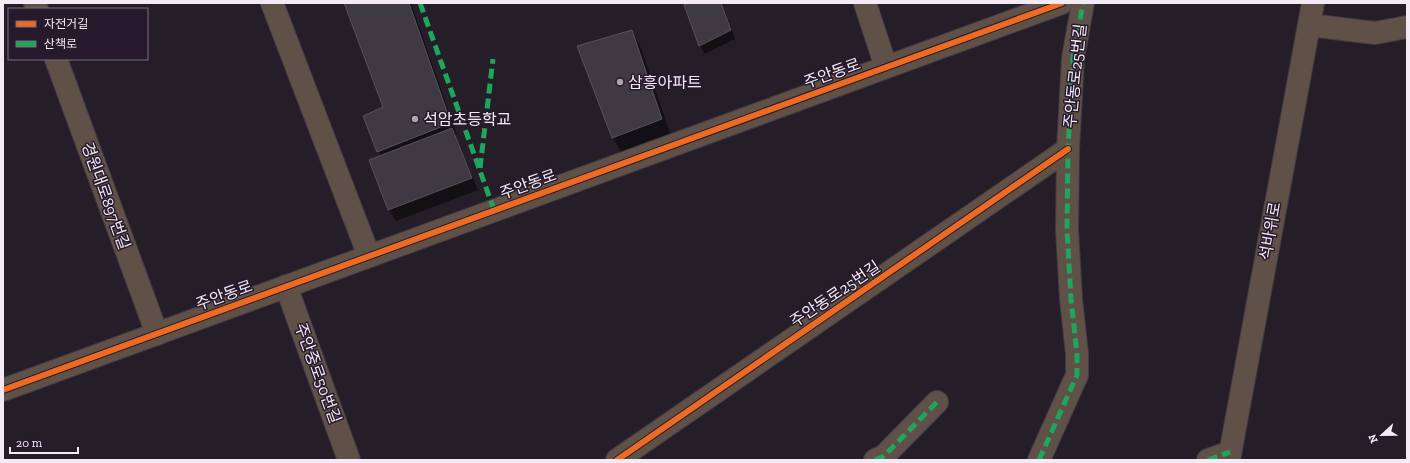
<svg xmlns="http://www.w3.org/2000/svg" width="1410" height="463" font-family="'Zilla Slab','Noto Sans KR',serif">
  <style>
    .shadow { fill: #0007 }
    .building { fill: #3e3942; stroke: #55525b }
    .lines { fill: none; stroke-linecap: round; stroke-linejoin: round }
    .minor-casing { stroke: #413b44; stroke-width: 24 }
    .minor { stroke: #5f5048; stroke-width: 22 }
    .quiet { stroke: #20a55d; stroke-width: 5; stroke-dasharray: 10 5; stroke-linecap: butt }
    .cycleway-casing { stroke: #271a2c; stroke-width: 8 }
    .cycleway { stroke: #ed6a23; stroke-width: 6 }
    .poi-dot { fill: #aba3ae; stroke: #271a2c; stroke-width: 1.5 }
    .labels { text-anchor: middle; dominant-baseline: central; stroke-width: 3; stroke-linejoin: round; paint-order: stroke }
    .street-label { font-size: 16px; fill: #f3eaf6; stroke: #271a2c }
    .poi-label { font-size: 16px; fill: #f3eaf6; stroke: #271a2c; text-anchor: start }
  </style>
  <rect width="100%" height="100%" fill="#251e28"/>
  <!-- shadow -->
  <g class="shadow">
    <path d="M345 3H411L457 135 455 136 478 190 396 221 389 210 370 160 381 156 365 117 384 108Z"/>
    <path d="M693 3H722L735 39 705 54 700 46 685 6Z"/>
    <path d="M631 31 641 48 671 136 623 155 613 138 578 46Z"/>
  </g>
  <!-- building -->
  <g class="building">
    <path d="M344 3H409L451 123 377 152 363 116 383 107Z"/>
    <path d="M690 3H721L731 30 699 46 684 5Z"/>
    <path d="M632 30 662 119 612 138 577 46Z"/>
    <path d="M452 128 472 178 388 210 369 160Z"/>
  </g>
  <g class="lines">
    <!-- minor casing -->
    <g class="minor-casing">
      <g id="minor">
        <path d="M35 3 37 9"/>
        <path d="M272 3 369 256"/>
        <path d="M865 3 886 67"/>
        <path d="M1309 25 1375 33 1407 27"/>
        <path d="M56 59 157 334"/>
        <path d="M286 286 349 460"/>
        <path d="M3 390 1062 3"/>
        <path d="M617 460 1068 149"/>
        <path d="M875 460 884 456 937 402"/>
        <path d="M1039 460 1077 375V354L1071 299 1067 230 1068 149 1073 58 1083 3"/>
        <path d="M1208 460 1230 452"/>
        <path d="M1229 460 1313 3"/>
      </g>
    </g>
    <!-- minor -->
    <use href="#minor" class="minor"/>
    <!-- quiet -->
    <g class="quiet">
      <path d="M420 3 494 210"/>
      <path d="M480 168 493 59"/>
      <path d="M875 460 884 456 937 402"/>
      <path d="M1039 460 1077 375V354L1071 299 1067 230 1068 149 1073 58 1083 3"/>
      <path d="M1208 460 1230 452"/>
    </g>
    <!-- cycleway casing -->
    <g class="cycleway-casing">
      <g id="cycleway">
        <path d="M3 390 1062 3"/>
        <path d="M617 460 1068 149"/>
      </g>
    </g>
    <!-- cycleway -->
    <use href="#cycleway" class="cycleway"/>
  </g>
  <!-- markers -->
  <g class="poi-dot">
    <circle cx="620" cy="82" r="4"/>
    <circle cx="415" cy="119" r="4"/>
  </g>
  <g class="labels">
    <!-- street labels -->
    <g class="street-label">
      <text transform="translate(832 73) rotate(-20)">주안동로</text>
      <text transform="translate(1075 76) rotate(-84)">주안동로25번길</text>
      <text transform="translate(528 184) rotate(-20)">주안동로</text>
      <text transform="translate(106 196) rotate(70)">경원대로897번길</text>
      <text transform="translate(1270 231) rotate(-80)">석바위로</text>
      <text transform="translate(835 294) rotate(-34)">주안동로25번길</text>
      <text transform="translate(224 295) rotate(-20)">주안동로</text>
      <text transform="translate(318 373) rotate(70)">주안중로50번길</text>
    </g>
    <!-- poi labels -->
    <g class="poi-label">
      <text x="628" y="82">삼흥아파트</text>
      <text x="423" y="119">석암초등학교</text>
    </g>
  </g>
  <!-- border -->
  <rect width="1410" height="463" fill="none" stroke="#f3eaf6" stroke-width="8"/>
  <!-- legend -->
  <rect x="8" y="8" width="140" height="52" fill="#271a2c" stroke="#796d7d"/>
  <rect x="16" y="21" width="20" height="6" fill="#ed6a23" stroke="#796d7d"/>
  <text x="44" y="28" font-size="12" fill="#f3eaf6">자전거길</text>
  <rect x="16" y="41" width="20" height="6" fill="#20a55d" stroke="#796d7d"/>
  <text x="44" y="48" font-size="12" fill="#f3eaf6">산책로</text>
  <!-- north arrow -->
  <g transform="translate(1382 435) rotate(248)" stroke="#271a2c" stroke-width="3" paint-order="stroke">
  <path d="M0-3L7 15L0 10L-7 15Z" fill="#f3eaf6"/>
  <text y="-6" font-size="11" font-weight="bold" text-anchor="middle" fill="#f3eaf6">N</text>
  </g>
  <!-- scale -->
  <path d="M10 447v6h68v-6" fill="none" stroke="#f3eaf6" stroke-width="2"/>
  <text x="16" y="447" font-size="12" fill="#f3eaf6" stroke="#271a2c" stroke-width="3" paint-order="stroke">20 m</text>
</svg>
